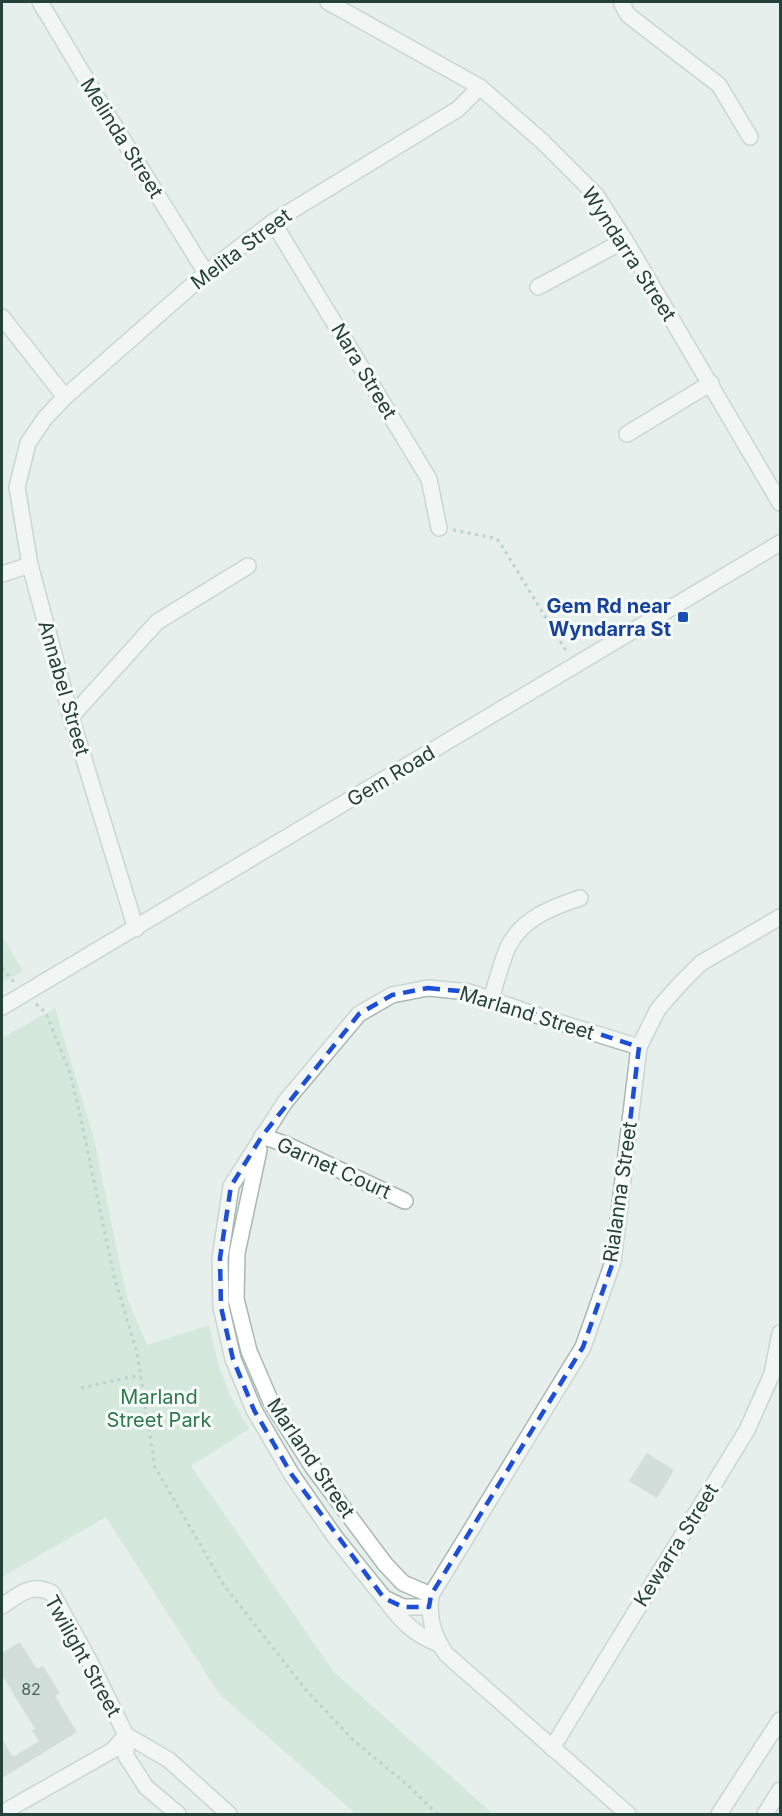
<svg xmlns="http://www.w3.org/2000/svg" width="782" height="1816" font-family="Inter,sans-serif">
  <style>
    .green { fill: #bfe0c8 }
    .building { fill: #bbcac4 }
    .lines { fill: none; stroke-linecap: round; stroke-linejoin: round }
    .minor-casing { stroke: #a8b8b2; stroke-width: 18 }
    .path { stroke: #86b3a5; stroke-width: 3; stroke-dasharray: 3 4.5; stroke-linecap: butt }
    .minor { stroke: #fff; stroke-width: 15 }
    .marked { fill: none; stroke: #1d4ed8; stroke-width: 4.5; stroke-dasharray: 12 8; stroke-linejoin: round }
    .transit-dot { fill: #1a4fb4; stroke: #f7fbf9; stroke-width: 2 }
    .labels { text-anchor: middle; dominant-baseline: central; stroke-width: 6; stroke-linejoin: round; paint-order: stroke }
    .number-label { font-size: 16px; fill: #4a645c }
    .street-label { font-size: 20px; fill: #24423a; stroke: #f7fbf9 }
    .transit-label { font-size: 20px; font-weight: bold; fill: #164399; stroke: #f7fbf9; text-anchor: end }
    .park-label { font-size: 20px; fill: #2d7a4b; stroke: #f7fbf9 }
  </style>
  <rect width="100%" height="100%" fill="#e6efeb"/>
  <!-- green -->
  <g class="green">
    <path d="M2 936 23 971 2 983Z"/>
    <path d="M55 1008 94 1139 127 1298 147 1345 209 1325 218 1364 231 1397 249 1429 191 1466 334 1672 493 1814H356L219 1694 106 1517 2 1577V1038Z"/>
  </g>
  <!-- building -->
  <g class="building">
    <path d="M647 1453 674 1470 657 1498 629 1481Z"/>
    <path d="M20 1642 37 1669 43 1666 60 1693 55 1696 77 1732 2 1778V1739L13 1757 39 1741 32 1731 35 1729 2 1675V1653Z"/>
  </g>
  <g class="lines">
    <!-- minor casing -->
    <g class="minor-casing">
      <g id="minor">
        <path d="M40 2 104 109 206 273"/>
        <path d="M328 2 480 87 543 142 596 195 625 240 780 503"/>
        <path d="M624 2 622 4 628 15 719 85 750 137"/>
        <path d="M273 222 429 479 439 528"/>
        <path d="M538 287 625 240"/>
        <path d="M2 317 65 397"/>
        <path d="M627 434 711 383"/>
        <path d="M2 574 30 565"/>
        <path d="M71 717 157 622 248 566"/>
        <path d="M136 929 71 717 30 565 17 487 28 443 45 418 65 397 206 273 273 222 458 109 480 87"/>
        <path d="M491 1000C496 983 501 963 508 947 522 918 553 907 580 898"/>
        <path d="M2 1007 780 543"/>
        <path d="M262 1136 285 1144 405 1201"/>
        <path d="M259 1150 237 1253 236 1299 249 1351 271 1402 312 1466 385 1564 403 1583 431 1595"/>
        <path d="M387 1602C401 1621 417 1637 440 1644"/>
        <path d="M2 1606C19 1595 31 1582 52 1593L90 1662 126 1735 169 1760 229 1814"/>
        <path d="M429 1607H403L384 1598 335 1537 292 1475 254 1410 233 1359 221 1307 220 1258 231 1186 285 1102 359 1014 392 995 428 988 469 992 545 1018 639 1047"/>
        <path d="M126 1735V1756L146 1787 178 1814"/>
        <path d="M552 1748 747 1430 772 1374 780 1333"/>
        <path d="M7 1814 9 1809 113 1750 126 1735"/>
        <path d="M628 1814 446 1654C433 1635 428 1618 431 1595L583 1347 613 1262 639 1047 658 1009 680 984 701 963 780 917"/>
        <path d="M719 1814 780 1720"/>
        <path d="M765 1814 780 1790"/>
      </g>
    </g>
    <!-- path -->
    <g class="path">
      <path d="M453 530 494 538 499 541 568 654"/>
      <path d="M2 968 14 982"/>
      <path d="M36 1004 46 1013 70 1073 81 1119 114 1276 137 1353 155 1467 223 1584 306 1690 353 1740 410 1787 437 1814"/>
      <path d="M81 1388 140 1375"/>
    </g>
    <!-- minor -->
    <use href="#minor" class="minor"/>
  </g>
  <!-- marked area -->
  <path d="M0 0H782V1816H0ZM428 988 469 992 639 1047 613 1262 583 1347 431 1595 429 1607H403L384 1598 292 1475 254 1410 233 1359 221 1307 220 1258 231 1186 262 1136 359 1014 392 995Z" fill="#e6efeb" fill-opacity=".55" fill-rule="evenodd"/>
  <path class="marked" d="M428 988 469 992 639 1047 613 1262 583 1347 431 1595 429 1607H403L384 1598 292 1475 254 1410 233 1359 221 1307 220 1258 231 1186 262 1136 359 1014 392 995Z"/>
  <!-- markers -->
  <rect class="transit-dot" x="677" y="611" width="12" height="12" rx="3"/>
  <g class="labels">
    <!-- number labels -->
    <g class="number-label">
      <text x="31" y="1689">82</text>
    </g>
    <!-- street labels -->
    <g class="street-label">
      <text transform="translate(122 138) rotate(58)">Melinda Street</text>
      <text transform="translate(241 249) rotate(-37)">Melita Street</text>
      <text transform="translate(629 254) rotate(57)">Wyndarra Street</text>
      <text transform="translate(364 371) rotate(59)">Nara Street</text>
      <text transform="translate(64 688) rotate(74)">Annabel Street</text>
      <text transform="translate(391 776) rotate(-31)">Gem Road</text>
      <text transform="translate(527 1013) rotate(17)">Marland Street</text>
      <text transform="translate(334 1168) rotate(24)">Garnet Court</text>
      <text transform="translate(620 1192) rotate(-82)">Rialanna Street</text>
      <text transform="translate(311 1458) rotate(56)">Marland Street</text>
      <text transform="translate(676 1545) rotate(-58)">Kewarra Street</text>
      <text transform="translate(83 1656) rotate(61)">Twilight Street</text>
    </g>
    <!-- transit labels -->
    <g class="transit-label">
      <text x="671" y="606">Gem Rd near<tspan x="671" dy="23">Wyndarra St</tspan></text>
    </g>
    <!-- park labels -->
    <g class="park-label">
      <text x="159" y="1397">Marland<tspan x="159" dy="23">Street Park</tspan></text>
    </g>
  </g>
  <!-- border -->
  <rect width="782" height="1816" fill="none" stroke="#24423a" stroke-width="6"/>
</svg>
